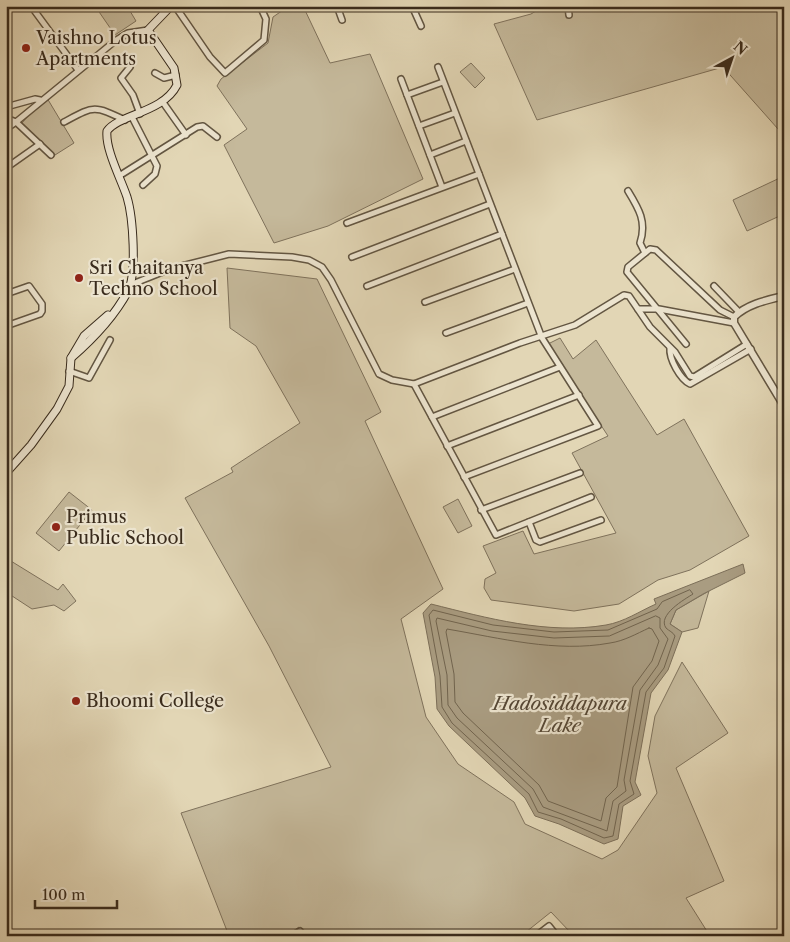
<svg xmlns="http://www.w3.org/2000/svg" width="790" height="942" font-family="'Libre Caslon Text',serif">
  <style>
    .green { fill: #c5b99b; stroke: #7f725c }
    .water { fill: #a99c81; stroke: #7c6f59 }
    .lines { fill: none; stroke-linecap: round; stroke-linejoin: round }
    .shore { stroke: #71644e; stroke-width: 1 }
    .minor-casing { stroke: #635642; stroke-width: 8 }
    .tertiary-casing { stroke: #635642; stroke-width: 9 }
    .secondary-casing { stroke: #392b1c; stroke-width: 9 }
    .minor { stroke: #ece4cf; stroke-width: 5 }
    .tertiary { stroke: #ece4cf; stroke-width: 6 }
    .secondary { stroke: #ece4cf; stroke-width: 7 }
    .poi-dot { fill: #8f2418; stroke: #ece4cf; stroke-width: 2 }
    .labels { text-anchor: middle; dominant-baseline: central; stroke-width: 4.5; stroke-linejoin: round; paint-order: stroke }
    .poi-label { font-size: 18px; fill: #392b1c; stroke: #ece4cf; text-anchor: start }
    .water-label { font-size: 19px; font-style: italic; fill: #554735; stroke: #ece4cf }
  </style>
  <rect width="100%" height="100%" fill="#e2d6b5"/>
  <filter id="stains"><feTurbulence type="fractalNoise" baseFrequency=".004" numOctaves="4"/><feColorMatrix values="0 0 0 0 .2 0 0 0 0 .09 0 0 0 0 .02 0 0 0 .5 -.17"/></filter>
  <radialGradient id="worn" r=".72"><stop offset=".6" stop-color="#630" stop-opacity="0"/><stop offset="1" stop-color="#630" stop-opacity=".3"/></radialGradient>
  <!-- green -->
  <g class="green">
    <path d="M95 6H127L136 21 115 35Z"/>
    <path d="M289 6H303L330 63 370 54 423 179 328 226 274 243 224 145 247 129 217 86 221 79 268 43 273 17Z"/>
    <path d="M544 6H784V126L778 129 723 67 537 120 494 24 531 14Z"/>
    <path d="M471 63 485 78 475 88 460 72Z"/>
    <path d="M47 98 74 143 55 155 22 123 43 99Z"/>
    <path d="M784 176V214L747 231 733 200Z"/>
    <path d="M227 268 317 279 381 412 365 421 443 589 401 619 426 717 458 764 514 802 525 824 602 859 618 850 657 793 648 756 655 716 682 662 728 733 676 768 724 881 686 898 710 936H568L571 933 551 912 521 936H305L299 927 286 936H229L181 813 331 767 269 646 185 498 233 472 231 468 300 423 256 346 230 328Z"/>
    <path d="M560 338 573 359 596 340 657 435 684 419 749 536 690 570 658 580 619 604 574 611 491 600 484 588 485 579 496 573 483 546 523 531 534 554 616 533 572 453 608 436 548 344Z"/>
    <path d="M69 492 92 510 59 551 36 533Z"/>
    <path d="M458 499 472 526 458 533 443 507Z"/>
    <path d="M6 558 58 590 63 584 76 601 64 611 54 605 32 609 6 592Z"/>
    <path d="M709 591 698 628 682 632 670 624 676 610Z"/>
  </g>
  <!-- water -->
  <path class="water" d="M743 564 745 573 703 594 676 610 670 624 682 632 668 670 651 693 635 782 641 795 623 806 618 839 604 844 559 824 535 816 525 798 449 726 437 709 435 677 423 613 431 604C487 618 548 635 606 625 624 622 640 611 656 604L654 599Z"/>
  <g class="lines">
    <!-- shore -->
    <g class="shore">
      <path d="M690 590 693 594C685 599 657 615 666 628 669 631 673 632 675 636L664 668 646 692 630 781 634 794 619 804 613 836 604 838 561 819 538 812 529 794 452 723 442 707 440 676 429 615 433 610 493 625 554 632 608 630 657 609 662 602Z"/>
      <path d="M656 616 660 618V628L668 639 658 665 640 690 624 780 626 791 613 801 607 831 543 807 533 789 457 718 448 705 447 675 436 621 437 618 492 631 554 638 609 636Z"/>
      <path d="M649 628 652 629 659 641 652 661 633 687 617 787 606 798 601 821 548 801 539 785 463 713 455 702 454 674 446 632 447 629C500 638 556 653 610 643 624 641 636 634 649 628Z"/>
    </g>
    <!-- minor casing -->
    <g class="minor-casing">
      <g id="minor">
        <path d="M31 6 78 70"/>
        <path d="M175 6 210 57 225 73 264 40 266 19 260 6"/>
        <path d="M337 6 342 20"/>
        <path d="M412 6 421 26"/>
        <path d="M568 6 569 15"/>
        <path d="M130 67 121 78 133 95 140 114"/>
        <path d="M438 67 542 338 598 426 464 477"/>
        <path d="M155 73 164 78 176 75"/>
        <path d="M401 79 442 187"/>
        <path d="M407 95 443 82"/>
        <path d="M162 101 186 135"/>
        <path d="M6 107 35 99 40 100"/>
        <path d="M132 117 157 166 155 174 143 185"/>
        <path d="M6 118 16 122 115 41 128 33 148 30"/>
        <path d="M64 122C94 106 93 105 125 120"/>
        <path d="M419 126 455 113"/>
        <path d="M6 129 16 122 51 155"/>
        <path d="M430 155 466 141"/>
        <path d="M6 168 40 144"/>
        <path d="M119 176 197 127 203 126 217 137"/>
        <path d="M628 191C639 209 647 222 640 243L645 253"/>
        <path d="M347 223 479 174"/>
        <path d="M352 257 490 204"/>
        <path d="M130 285 170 269 229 254 292 257 309 260 322 267 331 280 379 374 392 380 414 384 520 343 575 325 624 295 629 296 650 327 675 352 690 376 694 377 747 344"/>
        <path d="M367 286 502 234"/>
        <path d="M714 286 739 312"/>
        <path d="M6 294 29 286 42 304V311L40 314 6 326"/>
        <path d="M425 302 515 269"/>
        <path d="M638 309H659L734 323"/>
        <path d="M446 333 528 303"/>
        <path d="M686 344 627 272 628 267 650 249 656 250 720 310 734 317"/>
        <path d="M670 348C669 359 680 379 690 384L751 349"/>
        <path d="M69 371 89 378 110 340"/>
        <path d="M414 384 496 535 591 497"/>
        <path d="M432 417 560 367"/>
        <path d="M447 446 579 395"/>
        <path d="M481 510 580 473"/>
        <path d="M529 522 536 540 540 542 601 520"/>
        <path d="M292 936 300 931 304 936"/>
        <path d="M536 936 549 926 557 936"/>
      </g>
    </g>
    <!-- tertiary casing -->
    <g class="tertiary-casing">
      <path id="tertiary" d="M784 296C767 300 747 304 734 317V323L784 406"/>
    </g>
    <!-- secondary casing -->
    <g class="secondary-casing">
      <g id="secondary">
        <path d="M71 358C93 339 114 317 128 291 137 273 133 217 127 197 121 179 105 149 107 131 119 114 163 113 177 85L174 68 148 30 171 6"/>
        <path d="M6 473 31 445 57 409 69 386 71 358 84 336 108 315"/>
      </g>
    </g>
    <!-- minor -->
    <use href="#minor" class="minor"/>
    <!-- tertiary -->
    <use href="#tertiary" class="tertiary"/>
    <!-- secondary -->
    <use href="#secondary" class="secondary"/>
  </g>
  <!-- markers -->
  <g class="poi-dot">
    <circle cx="26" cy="48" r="5"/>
    <circle cx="79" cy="278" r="5"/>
    <circle cx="56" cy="527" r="5"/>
    <circle cx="76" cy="701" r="5"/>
  </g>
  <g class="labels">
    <!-- poi labels -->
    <g class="poi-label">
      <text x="36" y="38">Vaishno Lotus<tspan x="36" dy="21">Apartments</tspan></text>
      <text x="89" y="268">Sri Chaitanya<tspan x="89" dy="21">Techno School</tspan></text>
      <text x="66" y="517">Primus<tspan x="66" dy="21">Public School</tspan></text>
      <text x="86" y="701">Bhoomi College</text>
    </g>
    <!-- water labels -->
    <g class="water-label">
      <text x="560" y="703">Hadosiddapura<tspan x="560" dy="22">Lake</tspan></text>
    </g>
  </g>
  <!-- margin -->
  <rect width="790" height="942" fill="none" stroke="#e2d6b5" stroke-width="25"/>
  <rect x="8" y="8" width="775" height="927" fill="none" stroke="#392b1c" stroke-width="2.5"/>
  <rect x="12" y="12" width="765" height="917" fill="none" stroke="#392b1c"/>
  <!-- north arrow -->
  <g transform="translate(732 58) rotate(40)" stroke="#ece4cf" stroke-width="4" paint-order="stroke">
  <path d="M0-4L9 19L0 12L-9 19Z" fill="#392b1c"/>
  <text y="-8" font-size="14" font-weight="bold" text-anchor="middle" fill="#392b1c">N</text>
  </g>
  <!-- scale -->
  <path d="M35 900v8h82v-8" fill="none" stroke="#392b1c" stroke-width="2.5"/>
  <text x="42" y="900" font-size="15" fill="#392b1c" stroke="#ece4cf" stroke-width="4" paint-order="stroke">100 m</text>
  <rect width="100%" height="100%" filter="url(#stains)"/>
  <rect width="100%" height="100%" fill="url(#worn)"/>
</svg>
